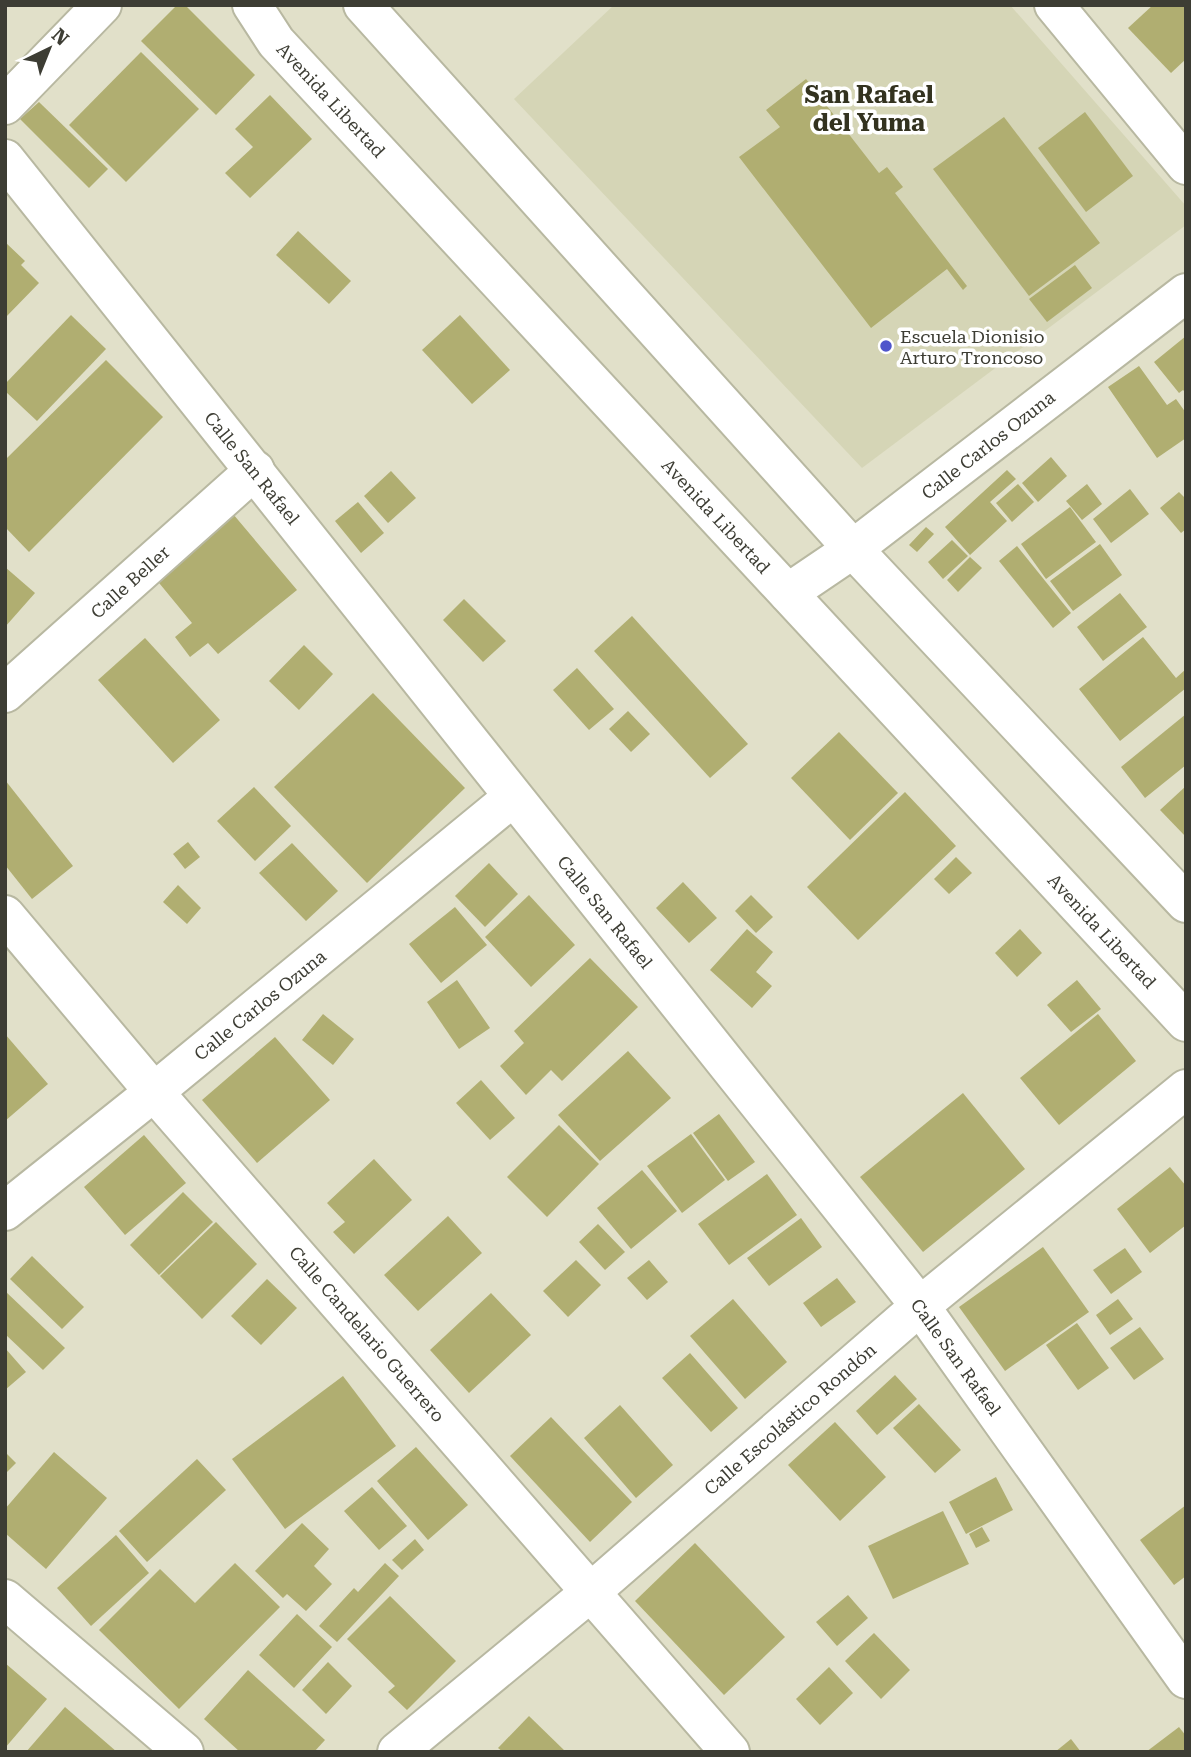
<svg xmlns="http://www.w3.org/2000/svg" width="1191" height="1757" font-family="'Roboto Serif',serif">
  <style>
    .built { fill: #d5d5b6 }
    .building { fill: #b0ae71 }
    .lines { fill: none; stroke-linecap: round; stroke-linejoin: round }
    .minor-casing { stroke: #b8b8a1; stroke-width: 42 }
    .minor { stroke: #fff; stroke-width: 38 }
    .poi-dot { fill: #4f55cb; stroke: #fff; stroke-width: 2.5 }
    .labels { text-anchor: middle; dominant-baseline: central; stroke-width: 7; stroke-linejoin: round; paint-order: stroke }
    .street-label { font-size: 18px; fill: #3d3d34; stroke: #fff }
    .poi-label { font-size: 18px; fill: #3d3d34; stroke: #fff; text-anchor: start }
    .district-label { font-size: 24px; font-weight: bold; fill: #33321f; stroke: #fff }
  </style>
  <rect width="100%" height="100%" fill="#e1e0c9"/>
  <!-- built -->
  <path class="built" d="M614 5H1010L1186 206V225L862 468 514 99Z"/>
  <!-- building -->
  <g class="building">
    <path d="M177 5H185L255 75 216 115 141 41Z"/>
    <path d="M1153 5H1186V59L1171 73 1128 28Z"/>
    <path d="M141 52 199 109 126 182 69 125Z"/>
    <path d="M806 79 879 173 887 167 903 187 895 193 967 286 963 290 947 269 871 328 739 157 780 127 766 110Z"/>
    <path d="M270 95 312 139 250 198 225 173 253 147 235 129Z"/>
    <path d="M39 102 108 169 89 188 20 119Z"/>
    <path d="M1085 112 1133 176 1086 212 1038 148Z"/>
    <path d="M1004 117 1100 243 1029 296 933 169Z"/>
    <path d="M298 231 351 281 329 304 276 255Z"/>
    <path d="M5 242 25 261 21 265 39 283 5 318Z"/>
    <path d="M1075 265 1092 288 1047 322 1029 299Z"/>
    <path d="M71 315 106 349 37 421 5 391V384Z"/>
    <path d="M460 315 510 370 472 404 422 350Z"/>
    <path d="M1186 336V393L1183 390 1179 393 1154 362Z"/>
    <path d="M106 360 163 417 29 552 5 527V460Z"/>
    <path d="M1139 366 1167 405 1176 399 1186 413V438L1157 458 1108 387Z"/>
    <path d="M1051 457 1067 476 1038 502 1022 483Z"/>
    <path d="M1007 470 1016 479 990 502 1007 521 970 555 945 527Z"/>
    <path d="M391 471 416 498 388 523 364 496Z"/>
    <path d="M1018 484 1034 502 1012 522 996 503Z"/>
    <path d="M1087 484 1102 504 1082 520 1066 501Z"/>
    <path d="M1130 489 1149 514 1111 543 1093 519Z"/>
    <path d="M1179 492 1186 499V529L1181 533 1160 508Z"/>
    <path d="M358 502 384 533 361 553 335 521Z"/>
    <path d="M1070 507 1096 542 1046 579 1021 544Z"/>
    <path d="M233 514 297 590 218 654 208 643 190 657 175 637 192 623 155 578Z"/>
    <path d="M926 527 934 534 917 552 909 545Z"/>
    <path d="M952 540 968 556 943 579 928 562Z"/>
    <path d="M1100 544 1122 575 1073 611 1050 581Z"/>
    <path d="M1017 546 1071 613 1053 628 999 561Z"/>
    <path d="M970 557 982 568 958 592 947 580Z"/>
    <path d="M5 567 35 593 5 627Z"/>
    <path d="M1120 593 1147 627 1103 661 1077 627Z"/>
    <path d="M464 599 506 641 483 662 443 620Z"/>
    <path d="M632 616 748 744 710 778 594 651Z"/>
    <path d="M1143 637 1176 678 1186 669V688L1120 741 1079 689Z"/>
    <path d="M145 638 220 720 173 763 98 680Z"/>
    <path d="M304 645 333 674 299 710 269 681Z"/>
    <path d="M577 668 614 709 589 730 553 690Z"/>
    <path d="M373 693 465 788 367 883 274 787Z"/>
    <path d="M628 711 650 734 631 752 609 729Z"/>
    <path d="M1186 714V765L1145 798 1121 767Z"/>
    <path d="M839 732 898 793 850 840 791 778Z"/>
    <path d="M5 780 73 866 32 899 5 865Z"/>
    <path d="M1186 786V837L1160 810Z"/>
    <path d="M254 787 291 826 255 861 217 821Z"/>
    <path d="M905 792 956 846 858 940 807 887Z"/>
    <path d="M188 842 200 857 185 869 173 854Z"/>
    <path d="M292 843 338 891 306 921 259 873Z"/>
    <path d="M956 857 972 873 949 894 934 879Z"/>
    <path d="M489 863 518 894 485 927 455 896Z"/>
    <path d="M683 882 717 918 689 943 656 908Z"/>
    <path d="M178 885 201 908 187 924 163 902Z"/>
    <path d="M529 895 575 945 531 987 485 937Z"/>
    <path d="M751 895 773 917 756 933 735 911Z"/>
    <path d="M455 907 487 945 441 983 409 944Z"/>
    <path d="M747 929 773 952 756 972 772 986 752 1008 710 970Z"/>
    <path d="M1020 929 1042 953 1017 977 995 953Z"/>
    <path d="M590 958 638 1007 562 1081 551 1070 526 1095 500 1066 524 1043 514 1031Z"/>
    <path d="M457 980 490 1028 459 1049 427 1002Z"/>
    <path d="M1077 980 1101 1009 1071 1032 1047 1005Z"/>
    <path d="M323 1014 354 1039 333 1065 302 1040Z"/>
    <path d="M1098 1014 1136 1061 1059 1125 1020 1078Z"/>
    <path d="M5 1034 48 1084 5 1121Z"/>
    <path d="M275 1037 330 1100 257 1163 202 1100Z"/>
    <path d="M628 1051 671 1098 600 1161 558 1115Z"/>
    <path d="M481 1080 515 1118 490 1140 456 1103Z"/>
    <path d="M963 1093 1025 1169 923 1252 860 1177Z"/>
    <path d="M719 1114 755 1162 728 1181 693 1133Z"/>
    <path d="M559 1125 599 1164 547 1217 507 1177Z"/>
    <path d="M691 1134 725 1180 682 1213 647 1166Z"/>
    <path d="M144 1135 186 1183 125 1235 84 1187Z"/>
    <path d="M374 1159 412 1200 354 1254 333 1232 345 1222 327 1203Z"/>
    <path d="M1170 1167 1186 1186V1225L1150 1253 1117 1209Z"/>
    <path d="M642 1170 677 1211 631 1249 597 1208Z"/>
    <path d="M767 1174 797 1215 729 1265 698 1224Z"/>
    <path d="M183 1192 213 1222 159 1275 130 1245Z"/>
    <path d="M448 1216 482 1253 418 1311 384 1275Z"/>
    <path d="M801 1218 822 1247 769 1286 747 1258Z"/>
    <path d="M216 1222 257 1264 202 1319 160 1276Z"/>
    <path d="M598 1224 625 1252 605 1270 579 1242Z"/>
    <path d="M1043 1247 1089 1312 1005 1371 959 1307Z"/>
    <path d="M1125 1248 1142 1272 1111 1294 1093 1270Z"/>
    <path d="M32 1256 84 1307 62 1329 10 1279Z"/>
    <path d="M576 1260 601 1285 568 1317 543 1291Z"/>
    <path d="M649 1260 668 1282 647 1300 627 1278Z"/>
    <path d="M837 1278 856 1302 821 1327 803 1303Z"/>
    <path d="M267 1279 297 1308 261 1345 231 1316Z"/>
    <path d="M5 1291 65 1348 43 1370 5 1334Z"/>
    <path d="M491 1293 531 1335 469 1393 430 1350Z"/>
    <path d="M733 1299 787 1362 745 1399 690 1336Z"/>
    <path d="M1118 1299 1133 1319 1110 1335 1096 1315Z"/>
    <path d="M1077 1323 1109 1368 1078 1390 1046 1345Z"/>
    <path d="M1140 1327 1164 1359 1134 1380 1110 1348Z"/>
    <path d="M5 1348 26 1372 5 1390Z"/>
    <path d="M690 1353 738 1408 711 1432 662 1378Z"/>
    <path d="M895 1375 917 1399 877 1435 856 1411Z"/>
    <path d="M343 1376 396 1446 285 1529 232 1459Z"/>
    <path d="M919 1404 961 1450 935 1473 893 1428Z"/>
    <path d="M620 1405 673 1465 636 1498 584 1438Z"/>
    <path d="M551 1417 632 1502 590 1542 510 1456Z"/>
    <path d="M835 1422 886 1477 840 1521 788 1465Z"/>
    <path d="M416 1447 468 1505 428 1540 377 1481Z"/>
    <path d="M5 1452 16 1463 5 1474Z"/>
    <path d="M54 1452 107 1498 46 1569 5 1533V1509Z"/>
    <path d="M197 1459 226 1490 147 1562 119 1531Z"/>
    <path d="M996 1477 1013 1510 966 1534 949 1502Z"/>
    <path d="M372 1487 407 1526 379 1550 344 1511Z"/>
    <path d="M1186 1505V1576L1174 1585 1140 1540Z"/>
    <path d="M943 1511 969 1564 893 1599 868 1546Z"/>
    <path d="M302 1523 329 1549 314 1566 332 1584 306 1611 287 1594 283 1598 255 1571Z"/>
    <path d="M982 1527 990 1541 976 1548 969 1534Z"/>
    <path d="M116 1535 149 1573 91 1626 57 1588Z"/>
    <path d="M415 1539 424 1550 402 1570 392 1560Z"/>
    <path d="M695 1543 785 1637 724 1695 635 1601Z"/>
    <path d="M235 1563 280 1607 179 1709 99 1630 160 1569 195 1603Z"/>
    <path d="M385 1563 399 1576 337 1642 319 1626 354 1588 358 1592Z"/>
    <path d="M848 1595 868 1618 837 1646 816 1622Z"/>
    <path d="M390 1596 456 1661 407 1710 388 1692 395 1686 347 1639Z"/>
    <path d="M297 1614 332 1647 294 1688 259 1655Z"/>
    <path d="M874 1633 910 1670 881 1699 845 1661Z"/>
    <path d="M328 1662 352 1686 326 1714 302 1690Z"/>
    <path d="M5 1663 47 1699 5 1748Z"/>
    <path d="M829 1667 853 1693 820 1725 796 1699Z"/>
    <path d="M248 1670 325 1740 314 1752H240L204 1719Z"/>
    <path d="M65 1707 117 1752H26Z"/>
    <path d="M529 1716 566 1752H503L498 1748Z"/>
    <path d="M1179 1727 1186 1736V1752H1146Z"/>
    <path d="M1071 1739 1081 1752H1055Z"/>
  </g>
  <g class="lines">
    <!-- minor casing -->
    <g class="minor-casing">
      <g id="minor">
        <path d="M252 5 276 42 1186 1022"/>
        <path d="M363 5 853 549 1186 903"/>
        <path d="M1054 5 1186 165"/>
        <path d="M5 105 102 5"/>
        <path d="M5 159 920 1306 1186 1679"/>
        <path d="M788 593 853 549 1186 293"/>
        <path d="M5 693 255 470"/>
        <path d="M5 915 154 1092 730 1752"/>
        <path d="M5 1211 154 1092 513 797"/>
        <path d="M5 1599 184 1752"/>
        <path d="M397 1752 592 1591 920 1306 1186 1089"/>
      </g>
    </g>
    <!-- minor -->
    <use href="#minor" class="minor"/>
  </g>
  <!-- markers -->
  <circle class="poi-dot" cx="886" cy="346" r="7"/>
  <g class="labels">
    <!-- street labels -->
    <g class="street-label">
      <text transform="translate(331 100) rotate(47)">Avenida Libertad</text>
      <text transform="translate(988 445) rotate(-38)">Calle Carlos Ozuna</text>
      <text transform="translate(252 468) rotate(51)">Calle San Rafael</text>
      <text transform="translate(716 516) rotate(47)">Avenida Libertad</text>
      <text transform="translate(130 582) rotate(-42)">Calle Beller</text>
      <text transform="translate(605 912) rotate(51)">Calle San Rafael</text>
      <text transform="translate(1102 931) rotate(47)">Avenida Libertad</text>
      <text transform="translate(260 1005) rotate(-39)">Calle Carlos Ozuna</text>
      <text transform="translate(367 1334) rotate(49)">Calle Candelario Guerrero</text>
      <text transform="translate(956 1357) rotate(54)">Calle San Rafael</text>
      <text transform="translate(790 1419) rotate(-41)">Calle Escolástico Rondón</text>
    </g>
    <!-- poi labels -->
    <g class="poi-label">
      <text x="900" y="336">Escuela Dionisio<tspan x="900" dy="21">Arturo Troncoso</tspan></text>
    </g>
    <!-- district labels -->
    <g class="district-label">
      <text x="869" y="95">San Rafael<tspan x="869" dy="28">del Yuma</tspan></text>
    </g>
  </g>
  <!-- border -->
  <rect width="1191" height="1757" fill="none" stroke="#3d3d34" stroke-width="14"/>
  <!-- north arrow -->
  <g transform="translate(49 49) rotate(43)" stroke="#ffffff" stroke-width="5" paint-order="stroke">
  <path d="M0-5L12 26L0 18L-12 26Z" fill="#3d3d34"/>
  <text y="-10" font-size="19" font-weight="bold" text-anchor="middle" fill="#3d3d34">N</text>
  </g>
</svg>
